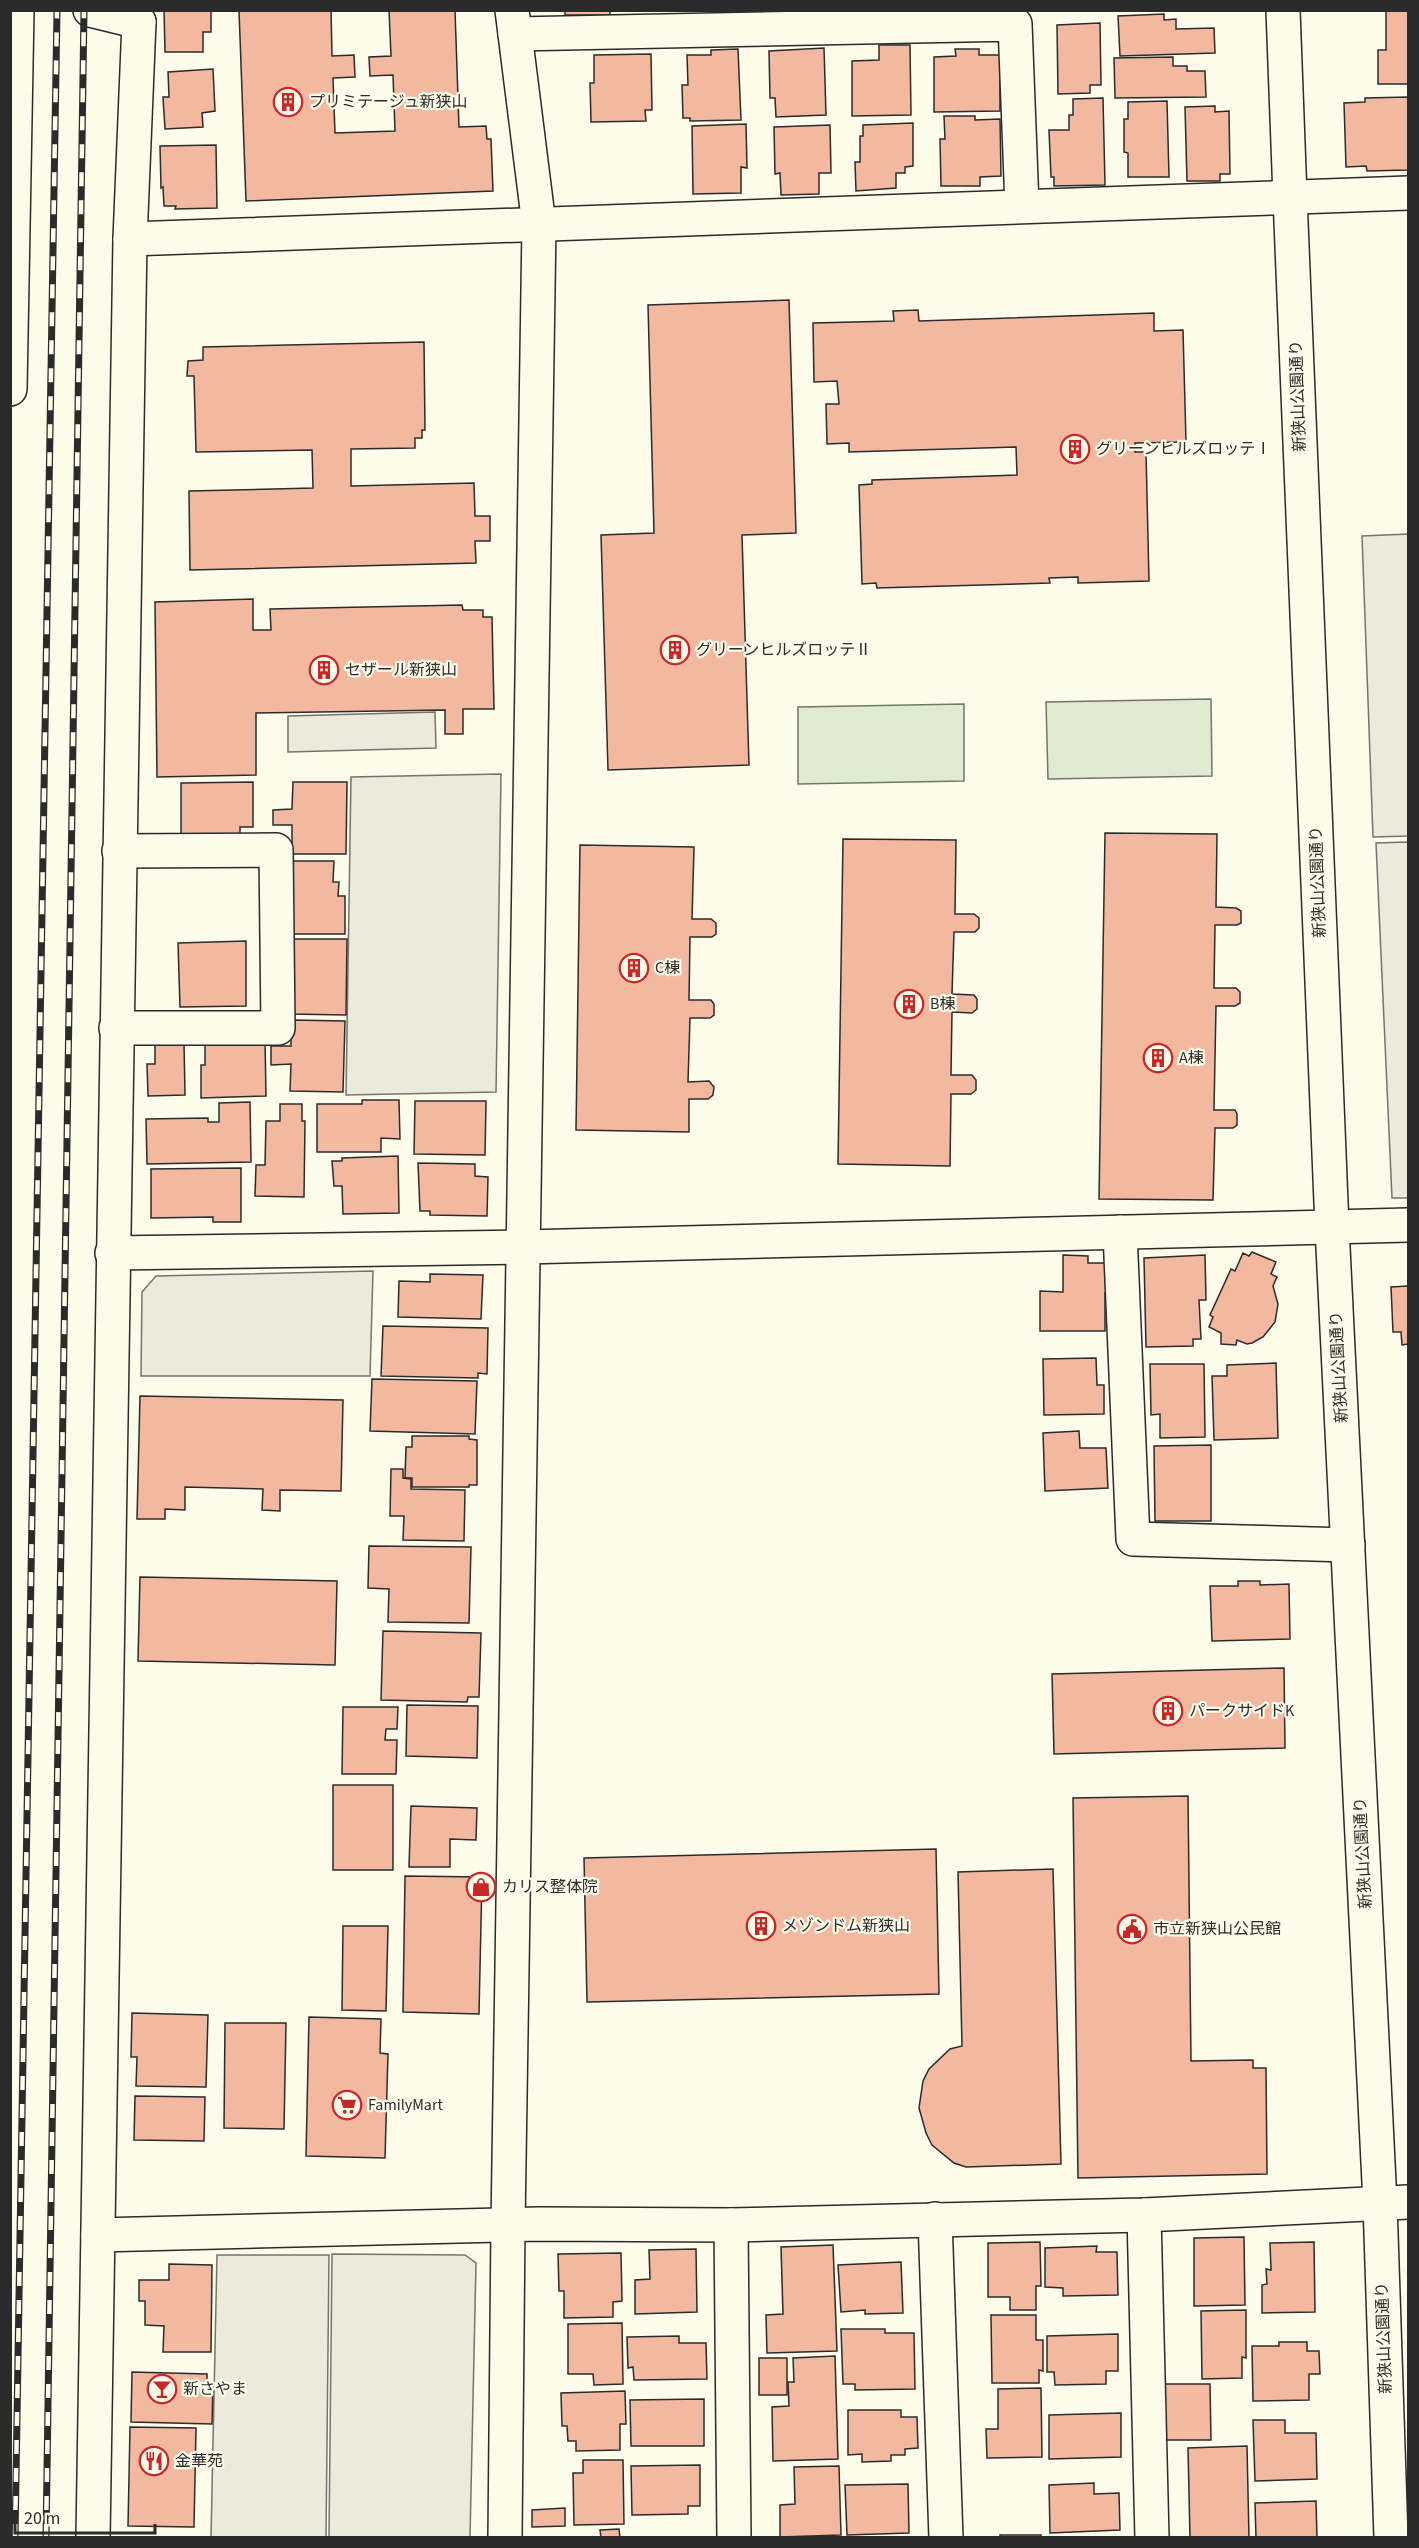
<svg xmlns="http://www.w3.org/2000/svg" width="1419" height="2548" font-family="'Source Sans 3','Noto Sans JP',sans-serif">
  <style>
    .green { fill: #deebd1; stroke: #74746e; stroke-width: 1.5 }
    .parking { fill: #eceadb; stroke: #74746e; stroke-width: 1.5 }
    .building { fill: #f2b8a0; stroke: #2b2b2b; stroke-width: 1.5 }
    .lines { fill: none; stroke-linecap: round; stroke-linejoin: round }
    .minor-casing { stroke: #2b2b2b; stroke-width: 36 }
    .tertiary-casing { stroke: #2b2b2b; stroke-width: 36 }
    .minor { stroke: #fdfbea; stroke-width: 33 }
    .tertiary { stroke: #fdfbea; stroke-width: 33 }
    .rail-casing { stroke: #2b2b2b; stroke-width: 7 }
    .rail { stroke: #fdfbea; stroke-width: 4.5; stroke-dasharray: 14; stroke-linecap: butt }
    .labels { text-anchor: middle; dominant-baseline: central; stroke-width: 4.5; stroke-linejoin: round; paint-order: stroke }
    .poi-label { font-size: 16px; fill: #2b2b2b; stroke: #fdfbea; text-anchor: start }
    .street-label { font-size: 16px; fill: #2b2b2b; stroke: #fdfbea }
  </style>
  <rect width="100%" height="100%" fill="#fdfbea"/>
  <!-- green -->
  <g class="green">
    <path d="M1211 699 1212 776 1048 779 1046 702Z"/>
    <path d="M964 704V781L798 784V707Z"/>
  </g>
  <!-- parking -->
  <g class="parking">
    <path d="M1408 534V836L1373 837 1362 536Z"/>
    <path d="M435 712 436 748 288 752V716Z"/>
    <path d="M501 774 496 1092 346 1095 351 777Z"/>
    <path d="M1408 842V1198H1392L1376 843Z"/>
    <path d="M373 1271 370 1376H141L142 1292 156 1276Z"/>
    <path d="M332 2254 465 2255 476 2263 470 2537H329Z"/>
    <path d="M217 2255H329L326 2537H211Z"/>
  </g>
  <!-- building -->
  <g class="building">
    <path d="M164 10H211V32H203V52H165Z"/>
    <path d="M239 10H331L332 56 354 55 355 77 333 78 335 133 395 131 393 75 370 76 369 57 391 56 389 10H455L459 127 486 126 487 139H491L493 191 246 201Z"/>
    <rect x="565" y="10" width="45" height="5"/>
    <path d="M1386 10H1408V84H1378V50H1386Z"/>
    <path d="M1164 14V20L1176 19V29L1214 28 1215 53 1120 56 1118 16Z"/>
    <path d="M1100 23 1101 85H1090V93L1058 94 1057 25Z"/>
    <path d="M879 45H910L911 115 852 116V61L879 60Z"/>
    <path d="M824 48 826 115 776 117 775 98H770L769 51Z"/>
    <path d="M738 49 741 120 690 121V118H683L682 85H688L687 55H711V50Z"/>
    <path d="M955 49H979V55H1000V111L934 112V57L956 56Z"/>
    <path d="M651 54 652 110H645L646 121 591 122 590 83H594V55Z"/>
    <path d="M1173 57V66H1187V71H1205L1206 97 1115 98 1114 58Z"/>
    <path d="M213 69 215 111 202 113 203 127 165 129 163 97H169L168 72Z"/>
    <path d="M1408 97V170L1367 171 1366 166 1346 167 1344 103 1365 102V98Z"/>
    <path d="M1103 98 1105 185 1054 186V177H1051L1049 130H1069V115H1073V99Z"/>
    <path d="M1167 101 1169 177H1128V153L1124 152V119H1128V102Z"/>
    <path d="M1215 106V112L1229 111 1230 174H1220V181H1187L1185 107Z"/>
    <path d="M944 116H975V120L1000 119 1001 176 980 177V186H941L940 139H945Z"/>
    <path d="M913 123V166L905 167V173H896V188L856 191 855 162H860V136H863V125Z"/>
    <path d="M746 124 747 168 741 167V193L693 194 692 126Z"/>
    <path d="M830 125 831 173H819V194L781 195 780 173 775 174 774 127Z"/>
    <path d="M216 145 217 208 175 209 176 206H164L163 187 161 188 160 146Z"/>
    <path d="M789 300 796 533 742 535 749 765 608 770 601 535 654 533 648 305Z"/>
    <path d="M918 310 919 321 1154 313V331L1183 330 1186 442 1135 443V452H1146L1149 581 1078 583V577L1049 578 1050 583 877 588 876 583 862 584 859 485 872 484V480L1017 475 1016 447 849 452V443L827 444 826 404H839L837 381 814 382 813 323 894 321 893 311Z"/>
    <path d="M424 342 425 430H422V438H415V448L351 449V486L474 483 475 516H490V541H475L476 563 190 570 189 491 313 488 312 450 196 452 194 376H187L188 361 203 360V347Z"/>
    <path d="M253 599V630H271L270 609 462 605 463 610H483V617H492L494 709H463V734H445V710L256 713V775L157 777 155 602Z"/>
    <path d="M253 782V827H240V841L222 834H181V783Z"/>
    <path d="M293 782H347L346 854H292V825H273V810L292 809Z"/>
    <path d="M1105 833 1217 834 1216 907 1236 908 1241 911V923L1237 925H1215L1214 988H1236L1240 992V1003L1235 1006H1216L1214 1110H1235L1237 1114V1125L1233 1128H1215L1213 1200 1099 1199Z"/>
    <path d="M843 839 956 840 955 914H974L979 918V928L975 932H954L952 994 974 995 977 999V1009L972 1013 952 1012 951 1075H972L976 1080V1090L971 1094H951L950 1166 838 1164Z"/>
    <path d="M580 845 694 847 692 919H711L716 923V934L712 937H690L689 1000H711L714 1004V1015L710 1018H690L688 1082 709 1081 714 1087 713 1095 708 1099H689V1132L576 1130Z"/>
    <path d="M293 861H334L333 882H339L338 896H345V934H293Z"/>
    <path d="M292 939H347L346 1015 290 1014Z"/>
    <path d="M246 941V1006L180 1007 178 943Z"/>
    <path d="M291 1020 345 1021 343 1092 290 1091 291 1064 271 1065V1046H291Z"/>
    <path d="M265 1040 266 1096 201 1098V1065H205V1041Z"/>
    <path d="M184 1043 185 1095 148 1096 147 1064H155V1044Z"/>
    <path d="M362 1100H399L400 1139 381 1138V1152H317V1104H362Z"/>
    <path d="M415 1101H486L485 1155 414 1154Z"/>
    <path d="M250 1102 251 1162 147 1164 146 1119 208 1118V1122H219V1103Z"/>
    <path d="M280 1104H302V1121H305L304 1197 255 1196 256 1165H265L266 1121H280Z"/>
    <path d="M398 1156 399 1213 343 1214 342 1186H334L332 1161H342V1158Z"/>
    <path d="M418 1163 475 1164V1176L488 1177 487 1216 430 1215V1211H420Z"/>
    <path d="M241 1168V1222H213V1217L151 1218V1169Z"/>
    <path d="M1252 1252 1276 1262 1271 1274 1277 1277 1273 1286 1278 1304 1275 1322 1263 1337 1252 1343 1247 1344 1237 1340 1236 1345 1221 1344V1333L1209 1327 1213 1317 1210 1315 1231 1269 1235 1271 1243 1253 1249 1256Z"/>
    <path d="M1063 1255 1088 1256V1263H1110V1293H1105V1331H1040V1291L1063 1292Z"/>
    <path d="M1205 1255 1206 1300H1199L1201 1339H1193V1346L1146 1347 1144 1258Z"/>
    <path d="M430 1274 483 1275 481 1319 398 1317 399 1281 430 1282Z"/>
    <path d="M1408 1286V1344L1402 1345 1401 1332H1393L1391 1287Z"/>
    <path d="M383 1326 488 1328 487 1374 478 1373V1378L381 1376Z"/>
    <path d="M1096 1358 1097 1385H1104V1414L1044 1415 1043 1359Z"/>
    <path d="M1276 1363 1278 1438 1214 1440 1212 1376H1227V1365Z"/>
    <path d="M1150 1364H1204L1205 1437 1160 1438V1414L1151 1415Z"/>
    <path d="M372 1379 477 1381 475 1434 370 1431Z"/>
    <path d="M140 1396 343 1400 341 1491 280 1490V1511L262 1510 263 1489 185 1487V1510L165 1509V1519H137Z"/>
    <path d="M1079 1431 1080 1448H1106L1108 1488 1045 1491 1043 1433Z"/>
    <path d="M412 1436H469V1439L477 1440V1485H469V1487H412V1478H405L406 1447H412Z"/>
    <path d="M1211 1445V1521H1155L1154 1446Z"/>
    <path d="M391 1469H403V1478L411 1479V1489L465 1490 464 1541 403 1540 404 1516H390Z"/>
    <path d="M369 1546 471 1547 469 1623 388 1622 389 1589 368 1588Z"/>
    <path d="M140 1577 337 1581 335 1665 138 1661Z"/>
    <path d="M1238 1581H1260V1585L1289 1584 1290 1639 1212 1641 1210 1586H1238Z"/>
    <path d="M383 1631 481 1633 479 1697H468L467 1702 381 1700Z"/>
    <path d="M1284 1668 1285 1748 1054 1754 1052 1674Z"/>
    <path d="M407 1705 478 1706 477 1758 406 1756Z"/>
    <path d="M343 1707H398L397 1729H386L385 1740H397L396 1774H342Z"/>
    <rect x="333" y="1785" width="60" height="85"/>
    <path d="M1188 1796 1191 2061 1253 2060V2068H1266L1267 2174 1078 2178 1073 1798Z"/>
    <path d="M411 1806 477 1808 476 1840 450 1839V1867H409Z"/>
    <path d="M936 1849 939 1994 587 2002 584 1858Z"/>
    <path d="M1053 1869 1061 2164 966 2167 954 2163 932 2145 926 2133 919 2108 923 2081 929 2069 950 2049 962 2046 958 1872Z"/>
    <path d="M405 1876 482 1877 479 2014 403 2012Z"/>
    <path d="M343 1926H388L386 2011 342 2010Z"/>
    <path d="M132 2013 208 2015 206 2087 136 2086 137 2057H131Z"/>
    <path d="M309 2017 381 2019 380 2053 388 2054 385 2158 306 2156Z"/>
    <path d="M225 2023H286L284 2129 224 2128Z"/>
    <path d="M135 2096 205 2097 204 2141 134 2140Z"/>
    <path d="M1244 2237 1245 2305 1194 2306V2238Z"/>
    <path d="M1040 2242 1041 2286H1036V2310H1010V2297H988V2243Z"/>
    <path d="M1314 2242 1315 2312 1262 2313V2285L1267 2284 1266 2269 1271 2270 1270 2243Z"/>
    <path d="M833 2245 837 2351 767 2353 766 2315 783 2314 781 2247Z"/>
    <path d="M1097 2246 1096 2252H1117L1118 2295 1063 2296V2288L1045 2287V2248Z"/>
    <path d="M696 2249 697 2312 635 2314V2280L650 2279 649 2250Z"/>
    <path d="M621 2253 622 2301 613 2302V2317L564 2318V2291H559L558 2254Z"/>
    <path d="M901 2262 903 2313 865 2314V2310L841 2312 838 2265Z"/>
    <path d="M169 2264 212 2265 211 2352H163L164 2326 145 2325V2301H139V2280H169Z"/>
    <path d="M1246 2310V2358L1242 2357V2378L1202 2379 1201 2311Z"/>
    <path d="M991 2315H1036V2340H1043V2371L1039 2370V2383H992Z"/>
    <path d="M622 2323 623 2384 594 2385 593 2374H568V2324Z"/>
    <path d="M841 2329H885V2333H914L915 2389 855 2390V2384H843Z"/>
    <path d="M1118 2334V2371H1106V2384L1055 2385 1054 2372H1047V2336Z"/>
    <path d="M679 2336V2343H706L707 2379 634 2380 633 2367 628 2368 627 2337Z"/>
    <path d="M1279 2342H1307V2351H1319L1320 2374H1309V2400L1253 2401 1252 2346H1279Z"/>
    <path d="M835 2356 838 2459 773 2461 772 2407 789 2406 788 2382H794L793 2358Z"/>
    <rect x="759" y="2358" width="28" height="37"/>
    <path d="M132 2372 207 2374V2386H213L212 2424 131 2422Z"/>
    <path d="M1165 2384H1210L1211 2440H1165Z"/>
    <path d="M1041 2388 1042 2457 987 2458 986 2429H998V2389Z"/>
    <path d="M625 2391 626 2424H620V2450L576 2451V2441H568L567 2426H562L561 2393Z"/>
    <path d="M704 2399V2446H631L630 2400Z"/>
    <path d="M848 2410H901V2417H917L918 2448 905 2449V2455H891V2461L862 2462V2454L848 2455Z"/>
    <path d="M1121 2413V2457L1049 2459V2415Z"/>
    <path d="M1253 2420H1285V2433H1316L1317 2479 1255 2481Z"/>
    <path d="M130 2427 196 2428 194 2527 128 2526Z"/>
    <path d="M1247 2446 1249 2538H1190L1188 2448Z"/>
    <path d="M583 2460H623L624 2524 574 2525 573 2473H583Z"/>
    <path d="M700 2465V2506H688V2514L632 2515 631 2466Z"/>
    <path d="M839 2466 841 2535 780 2537V2505L795 2504 794 2467Z"/>
    <path d="M1094 2483V2494L1119 2493 1120 2530 1050 2533 1049 2485Z"/>
    <path d="M908 2484 909 2533 847 2535 845 2485Z"/>
    <path d="M1316 2501 1317 2538H1256L1255 2503Z"/>
    <path d="M565 2508V2526L532 2527V2510Z"/>
    <path d="M619 2529 620 2538H601L600 2530Z"/>
    <rect x="1000" y="2535" width="41" height="3"/>
  </g>
  <g class="lines">
    <!-- minor casing -->
    <g class="minor-casing">
      <g id="minor">
        <path d="M90 10 139 22"/>
        <path d="M1283 10 1290 197"/>
        <path d="M515 34 1015 24 1022 206"/>
        <path d="M10 389 17 10"/>
        <path d="M116 1028H278L276 850 119 851"/>
        <path d="M1120 1232 1133 1539 1348 1545"/>
        <path d="M112 1253 524 1247 1408 1225"/>
        <path d="M1144 2215 1152 2538"/>
        <path d="M935 2219 946 2538"/>
        <path d="M731 2225 734 2538"/>
        <path d="M98 2235 539 2224 731 2225 1144 2215 1408 2202"/>
        <path d="M505 2538 508 2226 539 225 512 10"/>
      </g>
    </g>
    <!-- tertiary casing -->
    <g class="tertiary-casing">
      <g id="tertiary">
        <path d="M1290 197 1332 1227 1380 2203 1391 2538"/>
        <path d="M130 239 1408 193"/>
        <path d="M93 2538 130 239 139 22"/>
      </g>
    </g>
    <!-- minor -->
    <use href="#minor" class="minor"/>
    <!-- tertiary -->
    <use href="#tertiary" class="tertiary"/>
    <!-- rail casing -->
    <g class="rail-casing">
      <g id="rail">
        <path d="M15 2538 57 10"/>
        <path d="M46 2538 84 10"/>
      </g>
    </g>
    <!-- rail -->
    <use href="#rail" class="rail"/>
  </g>
  <!-- icons -->
  <defs>
    <g id="building-ring" transform="scale(1.5)"><circle r="9.5" fill="#fdfbea" stroke="#c62828" stroke-width="1.5"/><path d="M-4-6H4V6H1V3H-1V6H-4ZM-2.5-4.3h1.7v1.8h-1.7ZM.8-4.3h1.7v1.8H.8ZM-2.5-1h1.7V.8h-1.7ZM.8-1h1.7V.8H.8Z" fill="#c62828"/></g>
    <g id="shop-ring" transform="scale(1.5)"><circle r="9.5" fill="#fdfbea" stroke="#c62828" stroke-width="1.5"/><path d="M-5-2.5h2.3a2.7 3.5 0 0 1 5.4 0H5L5.5 6h-11ZM-1.5-2.5h3a1.5 2.3 0 0 0-3 0Z" fill="#c62828"/></g>
    <g id="civic-ring" transform="scale(1.5)"><circle r="9.5" fill="#fdfbea" stroke="#c62828" stroke-width="1.5"/><path d="M-.6-6.5H3V-4.5H.6V-3L4-1V1h2V6H-6V1h2V-1L-.6-3ZM-1.2 2.5V6h2.4V2.5Z" fill="#c62828"/></g>
    <g id="supermarket-ring" transform="scale(1.5)"><circle r="9.5" fill="#fdfbea" stroke="#c62828" stroke-width="1.5"/><path d="M-6-5.5h2.5l.6 2H6L4.5 2H-2.5L-4.4-4H-6ZM-1.5 3.2a1.3 1.3 0 1 0 .1 0ZM3 3.2a1.3 1.3 0 1 0 .1 0Z" fill="#c62828"/></g>
    <g id="bar-ring" transform="scale(1.5)"><circle r="9.5" fill="#fdfbea" stroke="#c62828" stroke-width="1.5"/><path d="M-6-5H6L.8 .8V4.5H3.5V6h-7V4.5H-.8V.8Z" fill="#c62828"/></g>
    <g id="restaurant-ring" transform="scale(1.5)"><circle r="9.5" fill="#fdfbea" stroke="#c62828" stroke-width="1.5"/><path d="M-5-6h1v4h1v-4h1v4h1v-4h1v5L-1.5 .5V6h-2V.5L-5-1ZM5-6V6H3V1.5H1.5Q1.5-4 5-6Z" fill="#c62828"/></g>
  </defs>
  <g fill-rule="evenodd">
    <use href="#building-ring" x="288" y="102"/>
    <use href="#building-ring" x="1075" y="449"/>
    <use href="#building-ring" x="675" y="650"/>
    <use href="#building-ring" x="324" y="670"/>
    <use href="#building-ring" x="634" y="968"/>
    <use href="#building-ring" x="909" y="1004"/>
    <use href="#building-ring" x="1158" y="1058"/>
    <use href="#building-ring" x="1168" y="1711"/>
    <use href="#shop-ring" x="481" y="1887"/>
    <use href="#building-ring" x="761" y="1926"/>
    <use href="#civic-ring" x="1132" y="1929"/>
    <use href="#supermarket-ring" x="347" y="2105"/>
    <use href="#bar-ring" x="162" y="2389"/>
    <use href="#restaurant-ring" x="154" y="2461"/>
  </g>
  <g class="labels">
    <!-- poi labels -->
    <g class="poi-label">
      <text x="309" y="102">プリミテージュ新狭山</text>
      <text x="1096" y="449">グリーンヒルズロッテⅠ</text>
      <text x="696" y="650">グリーンヒルズロッテⅡ</text>
      <text x="345" y="670">セザール新狭山</text>
      <text x="655" y="968">C棟</text>
      <text x="930" y="1004">B棟</text>
      <text x="1179" y="1058">A棟</text>
      <text x="1189" y="1711">パークサイドK</text>
      <text x="502" y="1887">カリス整体院</text>
      <text x="782" y="1926">メゾンドム新狭山</text>
      <text x="1153" y="1929">市立新狭山公民館</text>
      <text x="368" y="2105">FamilyMart</text>
      <text x="183" y="2389">新さやま</text>
      <text x="175" y="2461">金華苑</text>
    </g>
    <!-- street labels -->
    <g class="street-label">
      <text transform="translate(1298 396) rotate(-92)">新狭山公園通り</text>
      <text transform="translate(1318 882) rotate(-92)">新狭山公園通り</text>
      <text transform="translate(1339 1367) rotate(-93)">新狭山公園通り</text>
      <text transform="translate(1363 1853) rotate(-93)">新狭山公園通り</text>
      <text transform="translate(1384 2338) rotate(-92)">新狭山公園通り</text>
    </g>
  </g>
  <!-- border -->
  <rect width="1419" height="2548" fill="none" stroke="#2b2b2b" stroke-width="24"/>
  <!-- scale -->
  <path d="M15 2524v9h140v-9" fill="none" stroke="#2b2b2b" stroke-width="3"/>
  <text x="24" y="2524" font-size="18" fill="#2b2b2b" stroke="#fdfbea" stroke-width="4.5" paint-order="stroke">20 m</text>
</svg>
